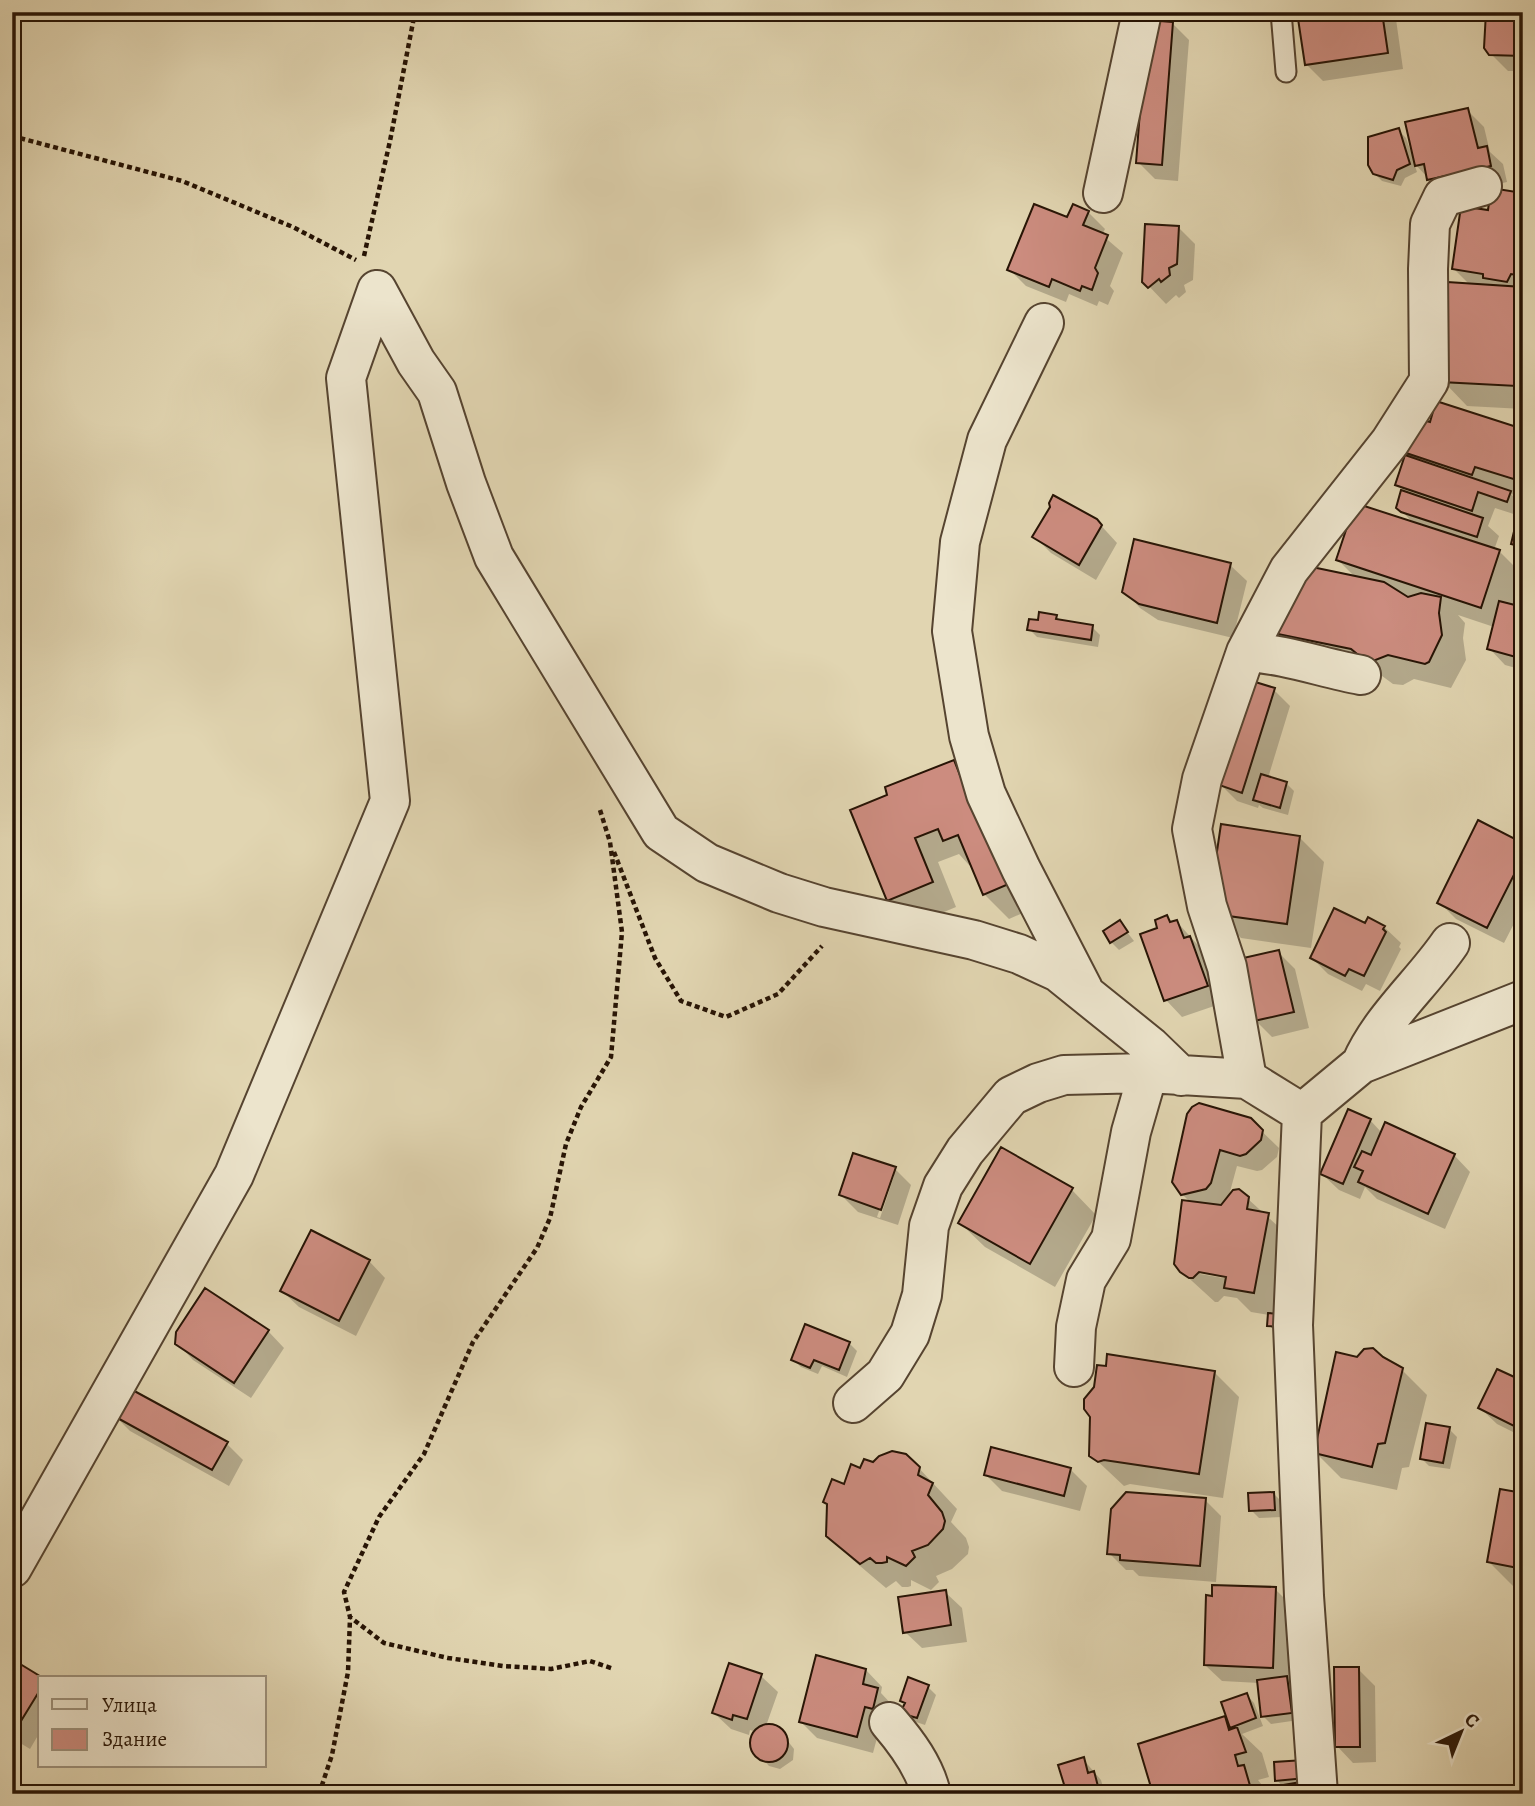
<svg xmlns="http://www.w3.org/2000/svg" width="1535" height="1806" font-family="Alegreya,serif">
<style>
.shadow{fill:#0003;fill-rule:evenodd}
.building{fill:#cc8c7f;stroke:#271405;stroke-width:2}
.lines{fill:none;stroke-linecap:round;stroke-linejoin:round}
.service-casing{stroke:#564430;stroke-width:23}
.minor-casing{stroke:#564430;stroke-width:42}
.path{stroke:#271405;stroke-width:4.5;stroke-dasharray:5 3.5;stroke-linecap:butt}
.service{stroke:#ece4cc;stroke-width:19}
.minor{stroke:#ece4cc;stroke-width:38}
</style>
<rect width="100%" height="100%" fill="#e1d5b1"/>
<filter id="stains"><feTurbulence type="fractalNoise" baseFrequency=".00286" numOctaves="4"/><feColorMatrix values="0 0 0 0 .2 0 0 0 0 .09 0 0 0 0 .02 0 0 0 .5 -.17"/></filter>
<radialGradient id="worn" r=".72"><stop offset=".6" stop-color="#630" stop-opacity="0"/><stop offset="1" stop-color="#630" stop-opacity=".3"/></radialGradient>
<path class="shadow" d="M1299,12H1395L1403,69L1323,81L1307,65Z
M1523,12V71H1508L1491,54Z
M1172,23L1189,40L1178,181L1155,179L1138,162Z
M1467,110L1484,127L1490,152L1503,164L1507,182L1445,196L1414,163L1417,172L1405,178L1401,186L1382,181L1374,173L1398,130L1406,138L1411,152L1413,151Z
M1523,195V409L1467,406L1443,381L1471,286L1454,269L1489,212Z
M1088,212L1105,229L1102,235L1123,253L1110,286L1114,291L1108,305L1099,301L1097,306L1069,294L1066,302L1026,286L1009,269Z
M1178,227L1195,244L1193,280L1184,285L1186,292L1179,298L1176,295L1166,304L1144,281Z
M1431,425L1523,430V498L1511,494L1523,506V517L1495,508L1488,526L1499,536L1494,550L1499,551L1523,575L1514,607L1523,609V670L1505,665L1489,648L1494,627L1458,615L1465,623L1463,638L1466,660L1451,688L1414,679L1403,685L1393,684L1378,673L1295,654L1270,630L1356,578L1338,560L1414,524L1398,507L1403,490L1397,484L1412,460L1405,452Z
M1096,520L1117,543L1096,580L1051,553L1035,537Z
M1523,526V552L1513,544Z
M1230,565L1247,581L1233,638L1158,620L1140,608L1124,591Z
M1056,616L1061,622L1092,627L1100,635L1098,647L1037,637L1029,629L1040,622Z
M1274,690L1290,706L1268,778L1286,783L1294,791L1288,815L1263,808L1259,805L1258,808L1237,801L1221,785Z
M953,762L978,786L1034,908L1009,919L984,894L972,864L969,865L959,854L938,862L956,907L913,925L888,900L890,796Z
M1299,837L1324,862L1311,948L1241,938L1216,913Z
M1523,845V906L1504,943L1456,919L1439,902Z
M1167,917L1173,923L1177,922L1206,954L1223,1003L1182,1017L1166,1000L1142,935L1159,929Z
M1120,923L1134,941L1119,950L1111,942Z
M1366,926L1384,927L1401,943L1399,947L1401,949L1380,991L1366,984L1362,991L1328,974L1312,958Z
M1278,952L1295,969L1309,1028L1272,1037L1255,1020Z
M1250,1120L1279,1148L1277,1157L1262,1170L1257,1171L1237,1166L1228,1199H1248L1292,1239L1277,1333L1269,1325V1315L1251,1312L1237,1298L1224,1296L1218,1302H1215L1181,1271L1191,1203L1176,1188L1173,1182ZM1200,1270L1235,1276V1280L1200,1274Z
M1370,1120L1382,1133L1454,1155L1470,1172L1445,1229L1377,1199L1365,1187L1360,1199L1339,1190L1322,1174Z
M895,1169L911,1185L898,1225L858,1212L841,1195ZM891,1176H894L880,1218L877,1217Z
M1072,1190L1096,1215L1055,1287L985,1247L960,1223Z
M369,1261L385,1278L356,1336L299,1307L282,1291Z
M268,1331L284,1348L251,1398L193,1360L177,1343Z
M849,1343L857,1351L847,1377L822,1366L818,1374L801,1367L793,1360Z
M1358,1359H1382L1402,1370L1427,1395L1409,1467L1402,1468L1397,1490L1341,1478L1316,1453Z
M1214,1372L1239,1397L1223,1498L1130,1484L1124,1486L1091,1455L1092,1416Z
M1523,1383V1437L1497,1424L1480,1408Z
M114,1415L227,1444L243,1460L229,1486L130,1431Z
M1449,1429L1457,1437L1450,1469L1429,1466L1421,1458Z
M873,1464L916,1465L957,1509L951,1522L966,1538L969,1547L968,1554L952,1569L936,1576L939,1582L931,1590L911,1580V1586L908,1587H902L896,1581L886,1588L853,1560L828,1535L829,1506L825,1502L861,1470Z
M1070,1469L1087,1486L1080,1511L1002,1491L986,1475Z
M12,1481L21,1490L12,1506Z
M1273,1493L1281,1501L1282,1517L1259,1518L1251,1510Z
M1523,1495V1588L1514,1587L1489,1562Z
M1205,1500L1221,1516L1216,1582L1139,1576L1133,1570H1126L1109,1553Z
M1275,1589L1291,1605L1289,1681L1295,1686L1299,1720L1271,1724L1263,1716L1259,1683L1222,1681L1205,1665Z
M945,1592L962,1608L967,1642L922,1648L905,1632Z
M12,1661L40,1679V1732L30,1749L12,1738Z
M1358,1669L1375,1686L1376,1762L1353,1763L1337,1746Z
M866,1670L882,1687L881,1693L894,1707L881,1723L873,1753L817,1738L801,1722Z
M761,1676L778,1692L766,1726L780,1731L794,1749L793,1760L780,1769L769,1766L753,1748V1737L756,1732L750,1730L749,1735L731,1729L714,1713Z
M928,1687L936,1695L925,1725L910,1720L902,1712L906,1704L902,1700Z
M1247,1695L1254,1703L1263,1726L1242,1734L1262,1753L1269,1777L1258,1780L1269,1794H1155L1225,1718L1231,1724Z
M1083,1759L1101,1780L1105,1794H1069Z
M1304,1762L1317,1794L1283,1787L1277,1780Z"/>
<path class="building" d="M1297,12H1382L1388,53L1305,65Z
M1486,12H1523V56L1489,55L1484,48Z
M1147,20L1173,22L1162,165L1136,163Z
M1468,108L1478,148L1487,146L1491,166L1427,180L1424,164L1415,166L1405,122Z
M1399,128L1410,164L1397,170L1393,180L1373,174L1368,165V137Z
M1491,188L1523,193V276L1511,274L1507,282L1483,278V274L1452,269L1461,206L1488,210Z
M1034,204L1067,217L1073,204L1089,211L1083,225L1108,235L1095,268L1098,273L1092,290L1082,286L1080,291L1052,279L1049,287L1007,270Z
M1145,224L1179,226L1177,264L1169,268L1170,275L1161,282L1159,279L1148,288L1142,282Z
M1447,282L1523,287L1517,386L1441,382Z
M1436,401L1523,429V482L1475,467L1472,475L1403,452L1408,416L1430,422Z
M1405,455L1511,491L1507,502L1478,492L1472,511L1395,485Z
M1401,490L1483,518L1477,537L1401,512L1396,508Z
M1053,495L1097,519L1102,525L1079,565L1032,537L1050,507L1049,503Z
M1355,503L1500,550L1481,608L1336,560Z
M1516,523L1523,525V547L1511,544Z
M1134,539L1231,563L1217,623L1139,604L1122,592Z
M1312,567L1384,582L1408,597L1421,593L1441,597L1439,613L1442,635L1429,662L1425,664L1388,655L1373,661L1362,658L1351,649L1273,633Z
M1499,601L1523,607V659L1487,649Z
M1039,612L1057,615L1056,619L1093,625L1091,640L1027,630L1029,619L1038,620Z
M1252,681L1275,688L1242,793L1219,785Z
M954,760L971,803L1011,883L983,895L958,835L943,841L938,829L915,838L933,882L887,901L850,810L887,795L885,787Z
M1261,774L1287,782L1280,808L1253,800Z
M1478,820L1523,843V857L1487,928L1437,903Z
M1221,824L1300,836L1287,924L1214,914L1211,892Z
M1334,908L1365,923L1368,917L1385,926L1383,929L1386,932L1364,976L1349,969L1345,976L1310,958Z
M1167,915L1170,922L1177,920L1184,938L1190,936L1208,986L1164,1001L1140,934L1157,928L1155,920Z
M1120,920L1128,932L1110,943L1103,931Z
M1279,950L1294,1012L1254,1021L1239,959Z
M1199,1103L1251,1118L1263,1130L1261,1140L1246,1154L1240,1156L1220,1150L1211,1183L1206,1189L1181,1195L1172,1182L1187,1114L1192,1107Z
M1348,1109L1371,1119L1343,1184L1320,1174Z
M1385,1122L1455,1154L1428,1214L1358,1182L1363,1171L1354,1167L1362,1151L1371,1155Z
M1001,1147L1073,1188L1030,1264L958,1223Z
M853,1153L896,1167L881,1210L839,1195Z
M1239,1189L1249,1197L1247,1209L1269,1213L1254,1293L1224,1288L1226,1277L1199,1272L1193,1278H1189L1180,1272L1174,1264L1182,1200L1221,1205L1233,1190Z
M311,1230L370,1260L339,1321L280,1291Z
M205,1288L269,1330L234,1383L175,1344L176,1332Z
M1268,1313L1282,1314L1281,1327L1267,1326Z
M805,1324L850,1342L839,1370L814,1360L810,1368L791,1360Z
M1373,1348L1383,1357L1403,1368L1385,1443L1378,1444L1372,1467L1314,1453L1336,1352L1357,1357L1364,1349Z
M1107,1354L1215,1371L1199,1474L1104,1460L1098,1462L1089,1456L1090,1417L1084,1409V1399L1094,1387L1097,1365L1106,1366Z
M1497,1369L1523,1381L1522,1430L1478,1408Z
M127,1387L228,1442L212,1470L112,1415Z
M1426,1423L1450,1427L1443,1463L1420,1459Z
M991,1447L1071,1468L1064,1496L984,1475Z
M892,1451L906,1454L920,1467L918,1475L933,1483L928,1495L942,1512L945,1521L943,1529L928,1545L912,1551L915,1557L906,1566L887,1557V1562L882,1563H876L870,1558L860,1564L826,1536L827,1504L823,1502L832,1479L844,1484L851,1464L860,1468L864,1459L873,1462L879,1456Z
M1500,1489L1523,1493V1569L1487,1562Z
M1126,1492L1206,1498L1200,1566L1120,1560V1555L1107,1554L1111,1509Z
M1274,1492L1275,1510L1249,1511L1248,1493Z
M1212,1585L1276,1587L1273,1668L1204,1665L1206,1595L1212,1596Z
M946,1590L951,1625L903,1633L898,1597Z
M816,1655L866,1669L863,1684L878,1688L873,1709L865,1707L857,1737L799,1722Z
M12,1659L43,1678H40V1690L13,1734Z
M729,1663L762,1674L747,1719L733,1715L732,1720L712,1713Z
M1334,1667H1359L1360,1747H1335Z
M1287,1676L1292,1713L1261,1717L1257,1680Z
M908,1677L929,1685L917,1718L900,1713L905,1703L900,1701Z
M1247,1693L1256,1718L1230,1728L1221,1702Z
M1225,1716L1229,1730L1237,1727L1246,1752L1235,1755L1238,1766L1244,1765L1251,1789L1246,1794H1153L1138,1744Z
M750 1743a19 19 0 1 1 38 0a19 19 0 1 1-38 0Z
M1084,1757L1088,1773L1094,1771L1100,1794H1067L1058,1765Z
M1304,1760L1306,1778L1275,1781L1274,1762Z
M1307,1781L1309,1794H1278L1277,1786Z
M1428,1788H1444L1445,1794H1428Z"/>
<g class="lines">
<defs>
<path id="service" d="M1281,12L1286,72"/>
<path id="minor" d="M1103,193L1142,12
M377,290L416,362L437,392L466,483L494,557L661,832L707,863L779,893L824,907L974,940L1019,954L1058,972L1150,1046L1181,1076
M1044,323L987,440L960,542L952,631L969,736L986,794L1021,869L1083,989
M1246,652C1285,654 1323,668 1361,675
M1361,1064C1381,1018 1422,984 1450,943
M1247,1079L1227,967L1207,906L1192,829L1202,779L1246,652L1289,570L1390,442L1429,381L1428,269L1430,224L1443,197L1482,186
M1074,1367L1076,1327L1086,1280L1111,1239L1131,1132L1148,1073
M853,1403L885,1375L910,1334L922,1295L929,1226L943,1186L965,1151L1011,1096L1038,1083L1064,1075L1148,1073L1247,1079L1302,1113
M12,1568L234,1175L390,801L346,378L377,290
M889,1722C907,1743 925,1767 931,1794
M1318,1794L1304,1596L1293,1325L1302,1113L1361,1064L1523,1000"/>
</defs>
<use href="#service" class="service-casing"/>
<use href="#minor" class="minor-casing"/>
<path class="path" d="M12,136L182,181L293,227L356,260
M364,256L390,141L415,12
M600,810L610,842L622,932L611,1057L581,1107L566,1144L550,1218L537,1248L473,1342L424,1454L379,1517L344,1592L350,1617L384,1643L448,1658L503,1666L551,1669L590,1661L614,1669
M614,852L655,958L681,1001L726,1017L778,994L822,946
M319,1794L332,1755L348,1672L350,1618"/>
<use href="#service" class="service"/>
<use href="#minor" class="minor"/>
</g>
<rect width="1535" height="1806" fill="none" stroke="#e1d5b1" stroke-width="42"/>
<rect x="14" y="14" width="1507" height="1778" fill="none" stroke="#271405" stroke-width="3.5"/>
<rect x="21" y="21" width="1493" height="1764" fill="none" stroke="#271405" stroke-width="2"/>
<rect x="38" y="1676" width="228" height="91" fill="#ece4cc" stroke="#9d917c" stroke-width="2"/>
<rect x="52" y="1699" width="35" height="10" fill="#ece4cc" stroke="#9d917c" stroke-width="2"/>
<text x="102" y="1712" font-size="21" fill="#271405">Улица</text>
<rect x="52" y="1729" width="35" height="21" fill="#cc8c7f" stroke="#9d917c" stroke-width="2"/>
<text x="102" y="1746" font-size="21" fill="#271405">Здание</text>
<g transform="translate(1461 1732) rotate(43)" stroke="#ece4cc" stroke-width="5" paint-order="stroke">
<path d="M0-5L12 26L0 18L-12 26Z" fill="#271405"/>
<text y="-10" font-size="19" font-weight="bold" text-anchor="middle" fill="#271405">С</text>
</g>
<rect width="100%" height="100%" filter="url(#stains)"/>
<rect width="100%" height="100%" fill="url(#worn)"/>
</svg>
